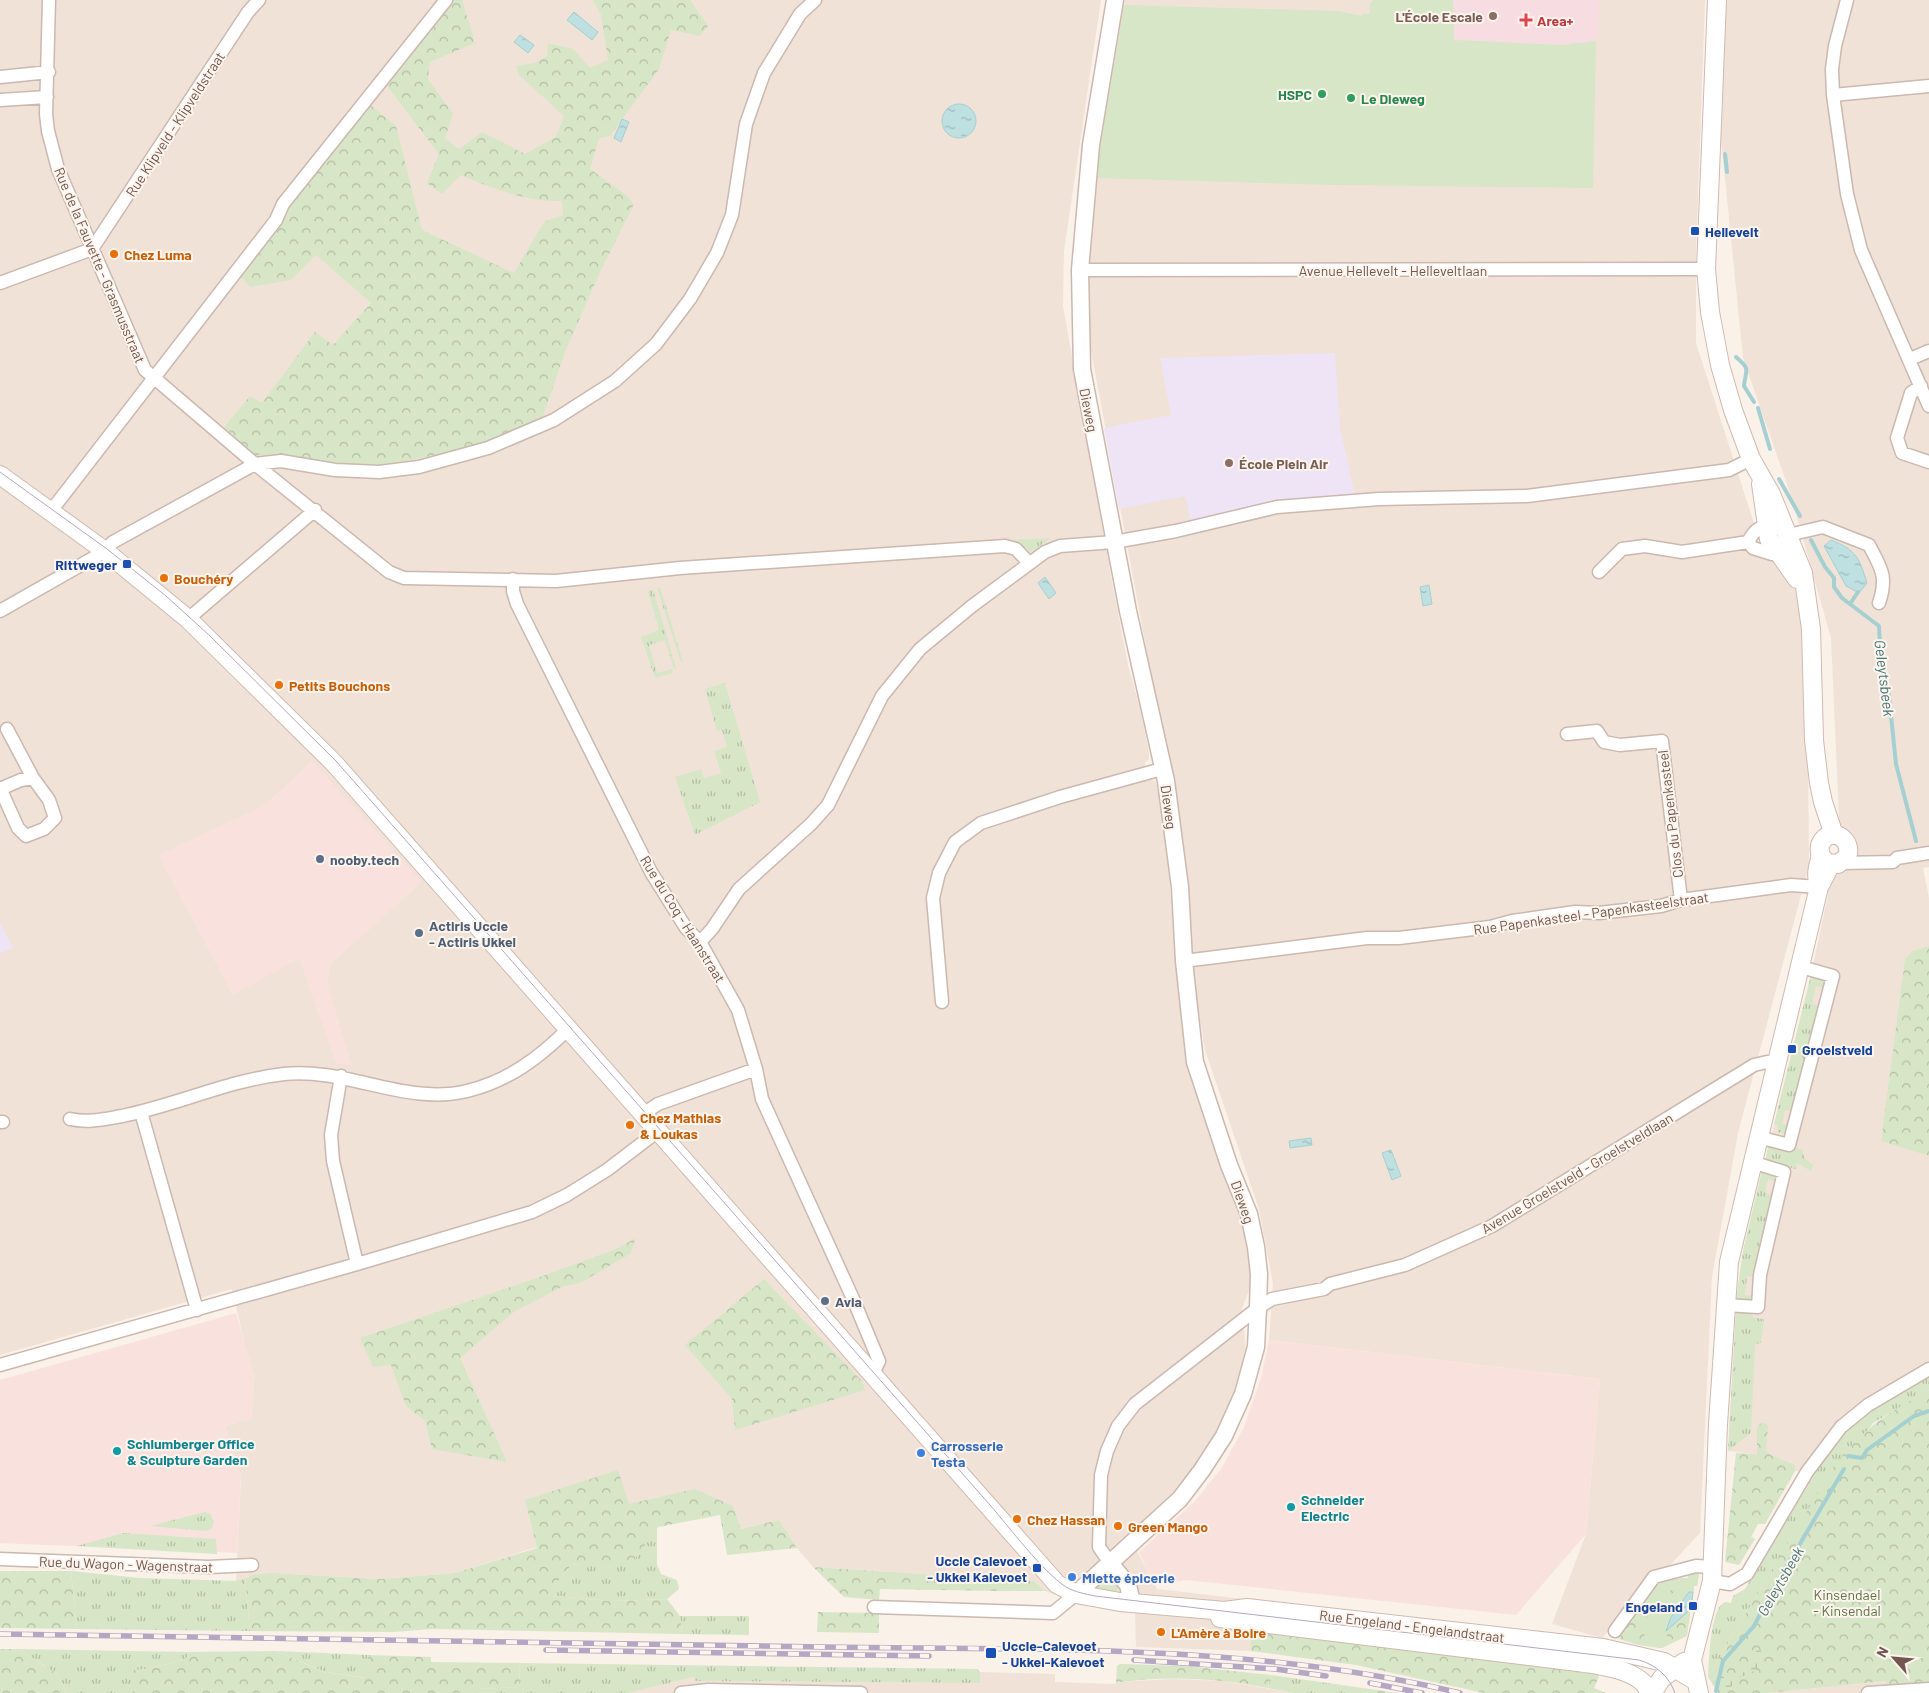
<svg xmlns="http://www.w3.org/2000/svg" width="1929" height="1693" font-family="Barlow,sans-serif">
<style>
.residential{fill:#f1e2d7}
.commercial{fill:#f9e2dd}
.education{fill:#eee4f6}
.medical{fill:#f7dce2}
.grass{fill:url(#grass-tufts)}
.forest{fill:url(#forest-crowns)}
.wetland{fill:url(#wetland-marsh)}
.garden{fill:#d7e6c7}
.water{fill:url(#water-ripples);stroke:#a5d0d2}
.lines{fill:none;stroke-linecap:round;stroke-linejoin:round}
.stream{stroke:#a5d0d2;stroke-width:4}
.minor-casing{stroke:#cbb8af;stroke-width:15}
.tertiary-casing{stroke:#cbb8af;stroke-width:19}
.secondary-casing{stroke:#cfbab0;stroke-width:20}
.minor{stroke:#fff;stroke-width:12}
.tertiary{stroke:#fff;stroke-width:16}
.secondary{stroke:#fff;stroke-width:18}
.tram{stroke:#b3a7c3;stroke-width:1}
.rail-casing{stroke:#b3a7c3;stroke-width:5.5}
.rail{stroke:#fdf5ed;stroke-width:4;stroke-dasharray:11;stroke-linecap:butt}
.education-dot{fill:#8d6e63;stroke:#fdf5ed;stroke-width:2}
.health-dot{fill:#e0444e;stroke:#fdf5ed;stroke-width:2}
.leisure-dot{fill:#2e9e5b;stroke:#fdf5ed;stroke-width:2}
.transit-dot{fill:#1a4fb4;stroke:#fdf5ed;stroke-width:2}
.food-dot{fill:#e8710a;stroke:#fdf5ed;stroke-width:2}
.service-dot{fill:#5c6f8a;stroke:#fdf5ed;stroke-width:2}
.culture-dot{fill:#0f9aa8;stroke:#fdf5ed;stroke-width:2}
.shop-dot{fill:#3f7fe0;stroke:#fdf5ed;stroke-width:2}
.labels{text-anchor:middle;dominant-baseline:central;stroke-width:4;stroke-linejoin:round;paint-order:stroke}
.education-label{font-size:14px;font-weight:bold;fill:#785e54;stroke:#fdf5ed;text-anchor:end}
.health-label{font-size:14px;font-weight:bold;fill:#be3a42;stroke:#fdf5ed;text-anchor:start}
.leisure-label{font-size:14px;font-weight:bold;fill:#27864d;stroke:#fdf5ed;text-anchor:end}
.street-label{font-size:14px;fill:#71574f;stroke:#fdf5ed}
.transit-label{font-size:14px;font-weight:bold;fill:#164399;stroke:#fdf5ed;text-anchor:start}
.food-label{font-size:14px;font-weight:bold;fill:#c56008;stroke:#fdf5ed;text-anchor:start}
.service-label{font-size:14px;font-weight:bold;fill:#4e5e75;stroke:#fdf5ed;text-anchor:start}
.culture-label{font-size:14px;font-weight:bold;fill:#0d838f;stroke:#fdf5ed;text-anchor:start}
.shop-label{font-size:14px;font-weight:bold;fill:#366cbe;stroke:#fdf5ed;text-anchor:start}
.park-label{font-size:14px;fill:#5b7648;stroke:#fdf5ed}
.water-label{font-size:15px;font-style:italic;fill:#47787b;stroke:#fdf5ed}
</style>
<defs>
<pattern id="grass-tufts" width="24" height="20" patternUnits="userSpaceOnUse" patternTransform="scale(1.25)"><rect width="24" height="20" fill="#d7e6c7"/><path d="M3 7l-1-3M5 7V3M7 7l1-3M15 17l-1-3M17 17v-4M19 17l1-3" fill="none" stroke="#b3bda4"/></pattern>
<pattern id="forest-crowns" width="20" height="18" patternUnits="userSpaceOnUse" patternTransform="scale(1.25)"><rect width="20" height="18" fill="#d7e6c7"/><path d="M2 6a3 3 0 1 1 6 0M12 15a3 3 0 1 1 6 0" fill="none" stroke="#b3bda4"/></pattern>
<pattern id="wetland-marsh" width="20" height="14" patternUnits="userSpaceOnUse" patternTransform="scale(1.25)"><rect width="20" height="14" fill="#d7e6c7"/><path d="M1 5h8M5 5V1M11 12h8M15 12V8" fill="none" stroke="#b3bda4"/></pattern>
<pattern id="water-ripples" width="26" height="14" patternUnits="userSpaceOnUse" patternTransform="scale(1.25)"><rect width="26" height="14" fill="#bee0e1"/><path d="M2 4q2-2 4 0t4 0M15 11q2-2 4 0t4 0" fill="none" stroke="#9fb8b9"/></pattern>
</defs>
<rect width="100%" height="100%" fill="#faf1e8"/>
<path class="residential" d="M0,0H1101L1064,251L1063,306L1104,536L1098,538L1112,555L1113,564L1109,566L1128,665L1141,712L1149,753V759L1145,763L1148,779L1156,781L1165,826L1177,977L1189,1066L1239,1209L1251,1263L1252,1283L1242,1308L1246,1353L1227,1413L1212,1443L1179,1488L1129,1536L1157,1589L1252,1600L1251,1651L1136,1647L1135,1610L1077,1604L1045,1591L1034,1581L813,1567L797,1548L779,1520L741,1529L733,1506L659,1497L629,1505L525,1500L537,1547L455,1573L380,1579L272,1573L255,1574L236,1581L241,1476L225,1426L251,1418L255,1373H253L245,1345L232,1289L0,1355Z
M1125,0H1705L1696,250V343L1761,545L1800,592L1807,639L1809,865L1738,1133L1712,1277L1700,1533L1602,1638L1552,1624L1586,1534L1600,1379L1269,1340L1273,1284L1259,1209L1205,1050L1195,989L1170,777L1083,307V254Z
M1723,0H1929V867L1923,868L1929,898V946L1914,950L1881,1140L1929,1156V1377L1881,1403L1829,1453L1816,1472L1795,1471L1757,1458L1755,1454L1728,1451L1736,1311L1743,1251L1811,975L1840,838L1831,638L1790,493L1743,358L1719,119Z
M980,1672L1055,1674V1682L1112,1684L1132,1681L1174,1679L1224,1681L1294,1693H629L694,1677L695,1681L980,1683Z
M1888,1681L1885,1693H1768Z"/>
<path class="commercial" d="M312,761L422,882L335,960L329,968L328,987L352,1066L336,1063L299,958L233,995L158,855L259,808L269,801Z
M236,1313L253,1372H255L251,1418L225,1426L241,1476L237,1553L0,1543V1380Z
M1269,1340L1600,1379L1586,1534L1516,1615L1186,1580L1154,1585L1139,1552L1194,1502L1221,1469L1244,1427L1261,1378Z"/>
<path class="education" d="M1335,353L1340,428L1355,495L1311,499L1191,523L1185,496L1119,509L1104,428L1171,415L1160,358Z
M0,923L13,948L0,953Z"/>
<path class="medical" d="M1453,0H1600L1596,41L1561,45L1453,40Z"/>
<path class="grass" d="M1051,538L1031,552L1012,540Z
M660,587L683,662H682L681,663L657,588Z
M653,589L676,668L674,669L665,640L649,645L657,673L672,669L673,673L655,678L641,637L659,630L648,591Z
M725,683L760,802L695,835L675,777L701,769L704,778L721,773L714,751L727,747L722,730L717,731L705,689Z
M1811,975L1828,979L1826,988L1816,986L1812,1004L1821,1006L1795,1112L1785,1110L1782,1124L1792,1126L1790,1135L1777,1132L1778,1125L1774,1124Z
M1768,1146L1793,1151L1794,1148L1803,1150L1804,1158L1813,1165L1811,1171L1797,1163L1796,1169L1765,1162Z
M1762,1170L1777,1174L1776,1181L1768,1179L1765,1193L1775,1196L1757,1277L1747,1276L1745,1295L1753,1296L1748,1301L1736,1300L1743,1251Z
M1736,1311L1752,1312L1753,1318L1764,1319L1761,1343L1755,1344L1751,1433L1728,1451Z
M1929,1377V1390L1873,1423L1793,1535L1708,1677C1709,1661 1710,1608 1725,1602L1731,1603L1733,1596L1745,1589L1816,1472L1845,1431L1881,1403Z
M205,1512L210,1514L214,1521L212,1528L206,1531L150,1526Z
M657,1527V1565L661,1574L677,1580L679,1589L667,1599L611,1601L554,1596V1586L571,1565L634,1559Z
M123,1533L216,1539L217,1554L77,1546Z
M71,1571L140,1578L236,1581L245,1578L250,1631L77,1629Z
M1017,1580L1034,1581L1045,1591H1002Z
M1095,1585L1119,1586L1116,1592L1098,1590Z
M680,1616H749V1635L682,1634Z
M19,1649L189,1652L186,1659L149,1669L134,1670L133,1693H66L58,1675Z
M276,1651L370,1655L366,1678L325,1672Z
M520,1663L977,1669L980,1672V1683L695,1681L694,1677L629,1693H475L476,1689L519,1687Z
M1271,1675L1363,1688L1362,1693H1294L1268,1688Z"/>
<path class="forest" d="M453,0H462L475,43L430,62L428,79L453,114L445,138L459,149L482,132L525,154L556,137L564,116L519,75L516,66L535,63L547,56L548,43L573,49L590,68L608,60L601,15L593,0H690L708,26L700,36L671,30L659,69L610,136L599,138L590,169L625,194L634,204L600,272L565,352L543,416L527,428L465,449L375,467L332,464L281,455H255L224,427L250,396L262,403L315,332L333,345L371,303L316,255L291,280L250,287L240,276L286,217L291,202L370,105L396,126L422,230L514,273L544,222L563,215L562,201C526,202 494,189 461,175L442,194L427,183L439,154L387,86Z
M1929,946V1156L1881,1141L1905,959L1914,950Z
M636,1238L630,1254L580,1283L564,1286L515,1311L460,1358L507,1462L432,1449L425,1421L406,1406L391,1365L373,1367L360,1338L540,1277L614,1250Z
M764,1279L862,1381L865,1390L735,1430L732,1399L685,1345Z
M1929,1390V1693H1885L1887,1681L1768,1693H1718L1708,1677L1835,1464C1867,1426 1886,1414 1929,1390Z
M1762,1422L1768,1425L1766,1451L1771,1455L1795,1465V1471L1765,1524H1758L1751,1537L1755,1539L1739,1565L1725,1562L1736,1453L1755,1454L1757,1456V1427Z
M618,1470L629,1504L694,1489L733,1506L741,1529L779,1520L797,1548L727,1555L720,1515L658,1527L634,1560L571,1565L554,1586L555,1596L611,1601L667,1599L680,1616L682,1634L431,1629L393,1632L250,1631L245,1578L255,1574L272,1573L380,1579L455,1573L537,1548L525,1500Z
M813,1567L1017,1580L1002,1591L880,1589L879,1600L844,1597Z
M0,1571H71L77,1629L0,1628Z
M1687,1573L1699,1574L1697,1586H1694L1687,1636L1662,1648L1638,1645L1619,1639L1629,1620L1632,1621L1634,1617L1632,1615L1676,1575L1677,1579L1688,1578Z
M818,1612L879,1613V1633L817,1632Z
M1251,1630L1522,1660V1664L1563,1669L1564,1667L1600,1674L1594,1688L1606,1693H1484L1356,1665L1251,1651Z
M0,1649H19L58,1675L66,1693H0Z
M276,1651L324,1672L365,1678L370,1655L431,1657V1662L520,1663L519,1687L476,1689L475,1693H133V1670L149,1669L186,1659L189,1652Z
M1120,1664L1186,1666L1271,1675L1268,1688C1220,1678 1164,1675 1116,1683L1117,1666Z
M1363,1688L1397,1693H1362Z"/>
<path class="wetland" d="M1758,1650L1767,1652C1763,1667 1750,1676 1735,1678L1736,1681L1725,1693H1718L1714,1685L1720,1670L1724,1668L1723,1675L1734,1678L1740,1670L1753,1661L1755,1652Z"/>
<path class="garden" d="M1373,0H1453L1454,40L1561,45L1596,41L1593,188L1332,185L1095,178L1124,5L1338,11L1362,16V14H1370V3Z
M1687,1573L1699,1574L1697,1586L1678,1583L1640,1621L1632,1615C1644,1595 1654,1583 1676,1575L1677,1579L1688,1578Z
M1680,1585L1694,1588L1691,1609L1668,1631L1665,1646L1662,1648L1638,1645L1647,1631L1645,1623Z"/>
<path class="water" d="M574,12L598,32L592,40L567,20Z
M520,35L534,45L528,53L514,42Z
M942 121a17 17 0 1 1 34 0a17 17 0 1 1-34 0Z
M622,119L629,122L621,142L614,138Z
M1831,540C1857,550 1859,558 1867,583L1859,593L1846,586L1824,546Z
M1045,577L1056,593L1049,599L1038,583Z
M1429,585L1432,604L1423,606L1420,587Z
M1311,1138L1312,1145L1290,1148L1289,1141Z
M1391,1150L1401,1176L1392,1180L1382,1153Z
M1689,1592H1693L1691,1609L1666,1631L1671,1617Z"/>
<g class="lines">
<path class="stream" d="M1725,154L1727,172
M1736,357C1751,370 1746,368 1744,386L1754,402
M1758,408L1770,449
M1779,479L1800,516
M1811,540L1825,567L1834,578V587L1842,598L1879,626L1881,663L1889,696L1896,764L1916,841
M1850,604L1858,592
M1848,1456L1862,1458L1867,1450L1914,1416L1929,1411
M1716,1691L1723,1661L1754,1626L1771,1593L1844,1469"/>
<defs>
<path id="minor" d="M49,0L46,114L48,131L58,169L145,370L255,464L389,572L404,578L556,581L680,568L1005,546L1016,549L1029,563
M1847,0L1835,46L1832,69L1833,95L1847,194L1861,250L1929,406
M0,77L49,72
M1833,95L1929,86
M0,100L47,97
M1080,270L1706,269
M0,283L92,249L248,12L259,0
M1910,359L1929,351
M1921,386L1911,393L1897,438L1902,453L1929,462
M51,511L276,220L283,204L446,0
M1788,535L1823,527L1869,545C1881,568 1888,576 1879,603
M1748,542L1753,548L1772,554L1783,547
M1748,542C1754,530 1761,524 1775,527
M1599,572L1622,549L1645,546L1682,552L1748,542
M513,579V591L517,604L651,872L686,928L700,942L738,1010L756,1069L762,1099L854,1301L879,1361L872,1376
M0,611L102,553L113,542L255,464L281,461L335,470L379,472L419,467L488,448L554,420L615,381L656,344L690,299L717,253L732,215L746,124L764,73L800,14L815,0
M188,619L315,510
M1567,734L1597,731L1604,742L1620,745L1662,741L1681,900
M0,788L18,828L26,836L44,829L55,818L49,800L33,778L7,729
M0,789L21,780L33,778
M1842,863L1893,862L1897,858L1929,853
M700,942L712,929L739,889L811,824L828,805L882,696L920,649L972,606L1045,552L1060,546L1114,542L1176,531L1277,507L1379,499L1527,496L1729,470L1751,459
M1184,961L1367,938H1399L1490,927L1512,921L1575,912L1599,913L1661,906L1681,900L1791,885L1819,887
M942,1002L933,898L939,873L955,842L981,823L1060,797L1162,769
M341,1076L331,1135L333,1161L357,1264
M141,1112L197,1310
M643,1114L658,1104L756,1069
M70,1119C88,1123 104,1119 122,1116C177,1105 229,1080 284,1074C345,1067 406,1106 467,1091C508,1081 539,1058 568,1029
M0,1122H3
M1758,1137L1789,1145L1833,976L1801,967
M1725,1305L1758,1307L1760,1275L1784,1172L1752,1162
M0,1365L357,1264L532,1212L567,1195L607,1170L658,1131
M0,1559L208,1567L252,1565
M1110,1563L1099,1547L1101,1475L1107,1451L1118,1426L1135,1404L1258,1308L1272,1299L1324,1289L1330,1284L1405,1265L1492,1226L1754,1065L1767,1062L1777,1064
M1712,1581L1730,1584L1747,1574L1807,1472L1841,1427L1868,1405L1929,1369
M874,1607L1053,1613L1076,1594
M1615,1631L1654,1577L1696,1566L1713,1567
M681,1693L708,1690L861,1693
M1868,1693L1929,1689"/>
<path id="tertiary" d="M1110,1563L1128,1585L1132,1603
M1076,1594L1180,1499L1202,1470L1224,1436L1243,1394L1256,1347L1258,1308L1259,1274L1256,1247L1249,1214L1229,1165L1195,1062L1184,961L1180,887L1166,781L1128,611L1082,369L1080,270L1091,145L1115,0"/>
<path id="secondary" d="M1717,0L1706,269L1710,312L1720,365L1733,410L1751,459L1771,494L1803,573L1811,629L1814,740L1819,783L1823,802L1834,835
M0,475L105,551L188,619L334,763L1057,1584L1076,1594L1120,1602L1225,1611L1247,1608L1603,1648L1664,1662L1696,1681
M1761,484L1769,539L1797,579
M1818,882C1816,873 1818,867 1820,859C1821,853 1818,848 1821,843C1830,825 1854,839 1847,857L1838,864L1827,863L1821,856
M1220,1618L1562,1660C1584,1663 1643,1667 1649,1693
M1652,1693L1662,1678L1684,1662
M1699,1693L1692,1660L1712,1581L1718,1424L1729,1262L1819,887L1831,864"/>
</defs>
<use href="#minor" class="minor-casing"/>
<use href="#tertiary" class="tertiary-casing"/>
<use href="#secondary" class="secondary-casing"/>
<use href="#minor" class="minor"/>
<use href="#tertiary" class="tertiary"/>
<use href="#secondary" class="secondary"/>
<path class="tram" d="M0,472L107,549L166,596L209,635L336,761L990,1505C1010,1528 1042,1571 1066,1587C1075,1592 1085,1594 1095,1596L1639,1660C1656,1665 1669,1676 1675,1693"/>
<defs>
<path id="rail" d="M0,1634C274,1638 549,1643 823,1647C1035,1650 1253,1643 1460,1693
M546,1650L929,1656
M1134,1660L1275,1669L1326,1676
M1370,1683L1422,1693"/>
</defs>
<use href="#rail" class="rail-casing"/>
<use href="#rail" class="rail"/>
</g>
<g class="education-dot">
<circle cx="1493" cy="16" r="5"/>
<circle cx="1229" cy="463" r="5"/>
</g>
<path class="health-dot" d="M1523.5 12.5h5v5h5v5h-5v5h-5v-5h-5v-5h5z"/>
<g class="leisure-dot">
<circle cx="1322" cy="94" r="5"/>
<circle cx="1351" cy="98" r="5"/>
</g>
<g class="transit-dot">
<rect x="1690" y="226" width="10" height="10" rx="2.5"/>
<rect x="122" y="559" width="10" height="10" rx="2.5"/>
<rect x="1787" y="1044" width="10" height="10" rx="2.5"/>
<rect x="1032" y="1563" width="10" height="10" rx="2.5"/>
<rect x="1688" y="1601" width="10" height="10" rx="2.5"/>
<rect x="985" y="1647" width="12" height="12" rx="2.5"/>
</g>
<g class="food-dot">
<circle cx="114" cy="254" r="5"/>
<circle cx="164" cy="578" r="5"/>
<circle cx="279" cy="685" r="5"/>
<circle cx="630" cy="1125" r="5"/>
<circle cx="1017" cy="1519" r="5"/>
<circle cx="1118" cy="1526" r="5"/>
<circle cx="1161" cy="1632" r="5"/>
</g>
<g class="service-dot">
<circle cx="320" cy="859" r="5"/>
<circle cx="419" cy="933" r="5"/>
<circle cx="825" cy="1301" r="5"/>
</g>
<g class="culture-dot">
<circle cx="117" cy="1451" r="5"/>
<circle cx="1291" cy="1507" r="5"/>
</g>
<g class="shop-dot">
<circle cx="921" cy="1453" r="5"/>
<circle cx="1072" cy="1577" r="5"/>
</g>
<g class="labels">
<g class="education-label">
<text x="1483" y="16">L'École Escale</text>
<text x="1239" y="463" text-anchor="start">École Plein Air</text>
</g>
<g class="health-label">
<text x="1537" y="20">Area+</text>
</g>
<g class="leisure-label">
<text x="1312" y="94">HSPC</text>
<text x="1361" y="98" text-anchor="start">Le Dieweg</text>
</g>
<g class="street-label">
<text transform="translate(175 124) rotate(-57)">Rue Klipveld - Klipveldstraat</text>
<text transform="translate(100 265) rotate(67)">Rue de la Fauvette - Grasmusstraat</text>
<text x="1393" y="270">Avenue Hellevelt - Helleveltlaan</text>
<text transform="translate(1089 410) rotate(79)">Dieweg</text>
<text transform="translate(1169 807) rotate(82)">Dieweg</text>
<text transform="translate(1670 814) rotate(-97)">Clos du Papenkasteel</text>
<text transform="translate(1591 913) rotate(-8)">Rue Papenkasteel - Papenkasteelstraat</text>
<text transform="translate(683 919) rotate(58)">Rue du Coq - Haanstraat</text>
<text transform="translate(1577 1173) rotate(-31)">Avenue Groelstveld - Groelstveldlaan</text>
<text transform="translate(1243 1202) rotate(71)">Dieweg</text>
<text transform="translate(126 1564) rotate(2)">Rue du Wagon - Wagenstraat</text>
<text transform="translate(1412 1626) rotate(7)">Rue Engeland - Engelandstraat</text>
</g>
<g class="transit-label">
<text x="1705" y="231">Hellevelt</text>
<text x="117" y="564" text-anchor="end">Rittweger</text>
<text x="1802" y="1049">Groelstveld</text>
<text x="1027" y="1560" text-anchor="end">Uccle Calevoet<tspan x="1027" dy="16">- Ukkel Kalevoet</tspan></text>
<text x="1683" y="1606" text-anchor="end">Engeland</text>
<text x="1002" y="1645">Uccle-Calevoet<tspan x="1002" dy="16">- Ukkel-Kalevoet</tspan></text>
</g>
<g class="food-label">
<text x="124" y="254">Chez Luma</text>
<text x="174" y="578">Bouchéry</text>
<text x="289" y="685">Petits Bouchons</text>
<text x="640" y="1117">Chez Mathias<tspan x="640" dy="16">&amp; Loukas</tspan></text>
<text x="1027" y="1519">Chez Hassan</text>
<text x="1128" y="1526">Green Mango</text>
<text x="1171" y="1632">L'Amère à Boire</text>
</g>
<g class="service-label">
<text x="330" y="859">nooby.tech</text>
<text x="429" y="925">Actiris Uccle<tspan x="429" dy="16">- Actiris Ukkel</tspan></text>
<text x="835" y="1301">Avia</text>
</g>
<g class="culture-label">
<text x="127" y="1443">Schlumberger Office<tspan x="127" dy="16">&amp; Sculpture Garden</tspan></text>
<text x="1301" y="1499">Schneider<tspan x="1301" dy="16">Electric</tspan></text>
</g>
<g class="shop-label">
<text x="931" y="1445">Carrosserie<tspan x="931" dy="16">Testa</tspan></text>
<text x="1082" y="1577">Miette épicerie</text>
</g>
<g class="park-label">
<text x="1847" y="1594">Kinsendael<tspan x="1847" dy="16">- Kinsendal</tspan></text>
</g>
<g class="water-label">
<text transform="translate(1885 678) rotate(83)">Geleytsbeek</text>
<text transform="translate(1780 1581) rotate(-60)">Geleytsbeek</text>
</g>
</g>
<g transform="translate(1894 1658) rotate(297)" stroke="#fdf5ed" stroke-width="4" paint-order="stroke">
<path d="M0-4L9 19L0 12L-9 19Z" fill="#71574f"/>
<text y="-8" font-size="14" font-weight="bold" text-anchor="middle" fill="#71574f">N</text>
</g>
</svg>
